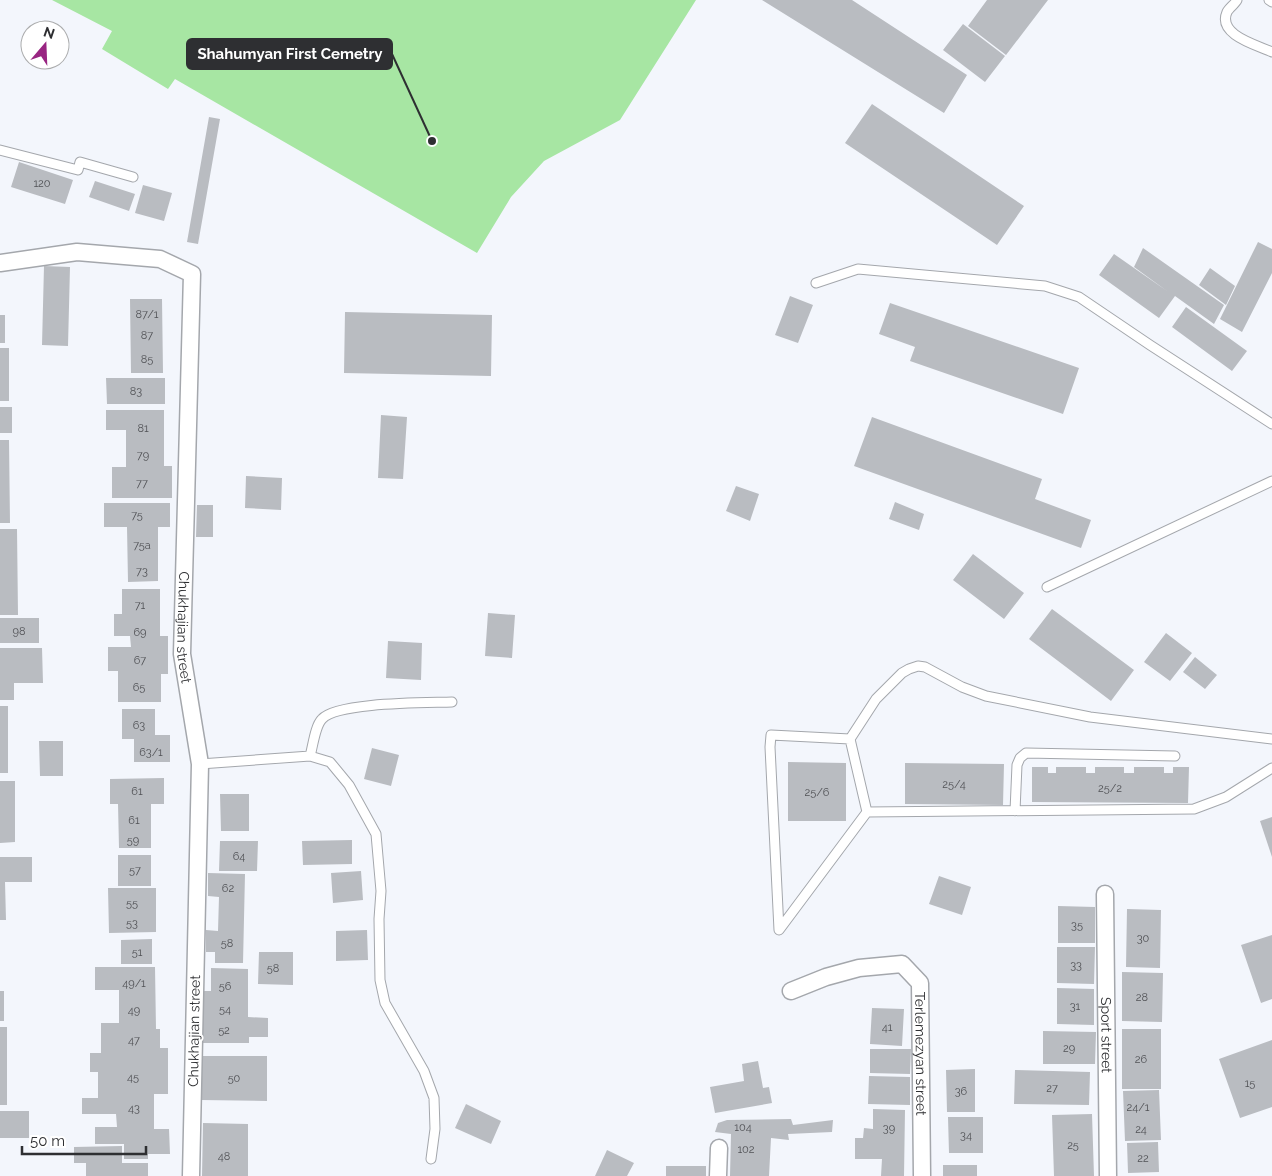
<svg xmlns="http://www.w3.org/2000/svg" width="1272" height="1176" font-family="Raleway,sans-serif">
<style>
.green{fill:#a7e6a3}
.building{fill:#b9bcc1}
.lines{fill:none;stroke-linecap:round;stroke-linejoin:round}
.service-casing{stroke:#a4a7ac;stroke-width:11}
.minor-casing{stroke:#a4a7ac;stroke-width:19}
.service{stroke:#fff;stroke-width:9}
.minor{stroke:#fff;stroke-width:16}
.labels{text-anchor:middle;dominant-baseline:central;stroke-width:4;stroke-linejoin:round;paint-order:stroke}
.number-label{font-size:11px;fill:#515256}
.street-label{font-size:14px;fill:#2e2f32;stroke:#fff}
.leader{fill:none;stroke:#2e2f32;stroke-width:2}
.callout-dot{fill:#2e2f32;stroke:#fff;stroke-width:2}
.callout{fill:#2e2f32;stroke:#2e2f32;stroke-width:2}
.callout-label{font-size:15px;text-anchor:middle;font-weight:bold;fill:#fff}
</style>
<rect width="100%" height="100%" fill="#f3f6fc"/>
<path class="green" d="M52,0H696L620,120L544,161L511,197L477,253L175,79L168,89L102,49L112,31Z"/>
<path class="building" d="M762,0H852L967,75L944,113Z
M987,0H1048L1006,55L968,26Z
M963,24L1005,56L985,82L943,50Z
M872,104L1024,206L997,245L845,143Z
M209,117L220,119L198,244L187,242Z
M19,162L73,180L65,204L11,187Z
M95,181L135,194L129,211L89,197Z
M143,185L172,193L164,221L135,213Z
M1258,242L1272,249V273L1242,332L1220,319Z
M1143,248L1224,305L1214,324L1175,296L1159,318L1099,275L1114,254L1167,291L1134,267Z
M44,266L70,267L68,346L42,345Z
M1210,268L1235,286L1226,305L1199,285Z
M790,296L813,305L798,343L775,335Z
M130,299H162L163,373H131Z
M890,303L1079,368L1063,414L910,361L915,347L879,334Z
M1186,307L1247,351L1232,371L1172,327Z
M345,312L492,315L491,376L344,373Z
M0,315H5V343H0Z
M0,348H9V401H0Z
M106,378H165V404H107Z
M0,407H12V433H0Z
M106,410H164V466H172V498H112V467H126V430H106Z
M381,415L407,417L403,479L378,478Z
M872,417L1042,479L1035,499L1091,520L1081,548L854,466Z
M0,440H9L10,523H0Z
M246,476L282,478L281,510L245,508Z
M736,486L759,494L750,521L726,511Z
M895,502L924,514L919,530L889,519Z
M104,503H170V527H158V581L128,582L127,527H104Z
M197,505H213V537H196Z
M0,529H17L18,615H0Z
M973,554L1024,593L1004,619L953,580Z
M122,589H160V636H168V674H161V702H118V671H108V647H131L130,636H114V614H122Z
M1052,609L1134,670L1111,701L1029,639Z
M488,613L515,615L512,658L485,656Z
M0,618H39V643H0Z
M1166,633L1192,653L1170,681L1144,662Z
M388,641L422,643L421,680L386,678Z
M0,648H42L43,683H14V700H0Z
M1195,657L1217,675L1205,689L1183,672Z
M0,706H8V773H0Z
M122,709H155V735H170V762H134V739H122Z
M39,741H63V776H40Z
M372,748L399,755L391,786L364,779Z
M788,762L846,763V821H788Z
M905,763L1004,764L1003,805L905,804Z
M1032,767H1048V773H1056V767H1086V773H1095V767H1124V773H1134V767H1164V773H1173V767H1189L1188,803L1032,802Z
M164,778V804H151V848H119L118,804H110V779Z
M0,781H15V842L0,843Z
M220,794H249V831H221Z
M1272,817V857L1260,821Z
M352,840V864L303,865L302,841Z
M220,841H258L257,871H219Z
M118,855H151V886H118Z
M0,857H32V882H5L6,920H0Z
M361,871L363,900L333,903L331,873Z
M208,873L245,874L243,963H215V952H206V930L218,931L219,897L208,896Z
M939,876L971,887L962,915L929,904Z
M108,888H156V932L109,933Z
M1058,906L1095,907V943H1058Z
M1127,909L1161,910L1160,968L1126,967Z
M367,930L368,960L336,961V931Z
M1272,935V999L1261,1003L1241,945Z
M152,939V964H121V940Z
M1057,947H1095L1094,984L1057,983Z
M259,952H293V985L258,984Z
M95,967H155L156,1029H160V1048H168V1094H154V1129H169L170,1154H148V1159H124V1144H95V1127H117L116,1114H82V1098H98V1072H90V1053H101V1023H119V990H95Z
M211,968L248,969V1017L268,1018V1037H249V1043H201V991H211Z
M1122,972L1163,973L1162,1022L1122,1021Z
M1057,988L1094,989V1025L1057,1024Z
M0,991H4V1021H0Z
M872,1008L904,1009L902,1046L870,1044Z
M0,1027H7V1105H0Z
M1122,1029H1161V1089H1122Z
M1043,1031L1096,1032L1095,1064H1043Z
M1272,1040V1107L1240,1118L1219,1059Z
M870,1049H911L910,1074L870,1073Z
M201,1056H267V1101L201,1100Z
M758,1061L763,1088L769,1087L772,1103L715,1113L710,1087L744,1081L742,1064Z
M975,1069V1112H947L946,1070Z
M1015,1070L1090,1072L1089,1105L1014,1104Z
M869,1076L910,1077V1105L868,1104Z
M1159,1090L1161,1140L1125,1141L1123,1091Z
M466,1104L501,1121L491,1144L455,1128Z
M873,1109L905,1110L904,1176H881L882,1159H855V1138H863L864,1128L873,1129Z
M0,1111H29V1138H0Z
M1092,1114L1094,1176H1054L1052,1115Z
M948,1117H983V1153H949Z
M791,1119L793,1125L833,1120L832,1132L788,1134L789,1140L771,1138L769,1176H730L731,1134L715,1132L718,1123L727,1120Z
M203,1123L248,1124V1176H202Z
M1158,1142L1159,1172L1128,1173L1127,1143Z
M122,1146V1163H148V1176H86V1163H74V1147Z
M607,1150L634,1163L627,1176H595Z
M943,1165H977V1176H943Z
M666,1166H706V1176H666Z"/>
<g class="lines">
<defs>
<path id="service" d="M1237,0C1235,4 1229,8 1227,12C1217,35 1257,45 1272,52
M1269,0L1272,2
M0,150L78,170L80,162L133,177
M816,283L858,269L1045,286L1079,297L1150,345L1272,424
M1047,587L1272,481
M850,739L771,735L770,747L779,930L867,812
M1272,739L1090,717L986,696L962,687L925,667L918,666L909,669L902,673L876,699L850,739L867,812L1194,809L1226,797L1272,768
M310,756L330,762L349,785L376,834L381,891L379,919L380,980L385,1003L424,1071L434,1098L435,1129L431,1159
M200,764L310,756C313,746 315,726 322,719C337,702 427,703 452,702
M1015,811L1017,765L1020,758L1026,753L1175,756"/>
<g id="minor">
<path id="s1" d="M0,263L77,252L160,259L192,274L182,654L200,764L191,1176"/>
<path id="s2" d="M1105,894L1108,1176"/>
<path id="s3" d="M791,991L826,977L859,968L902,964L920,983L922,1176"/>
<path d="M718,1176L719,1148"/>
</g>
</defs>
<use href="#service" class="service-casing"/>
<use href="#minor" class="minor-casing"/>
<use href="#service" class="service"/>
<use href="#minor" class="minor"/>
</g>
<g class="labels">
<g class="number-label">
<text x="42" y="183">120</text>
<text x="147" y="314">87/1</text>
<text x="147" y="335">87</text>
<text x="147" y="359">85</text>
<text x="136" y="391">83</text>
<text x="143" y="428">81</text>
<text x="143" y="455">79</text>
<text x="142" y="483">77</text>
<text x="137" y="515">75</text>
<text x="142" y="545">75a</text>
<text x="142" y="571">73</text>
<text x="140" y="605">71</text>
<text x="19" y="631">98</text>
<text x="140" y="632">69</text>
<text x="140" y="660">67</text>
<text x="139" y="687">65</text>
<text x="139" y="725">63</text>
<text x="151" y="752">63/1</text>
<text x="954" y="784">25/4</text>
<text x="1110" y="788">25/2</text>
<text x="137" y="791">61</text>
<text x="817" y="792">25/6</text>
<text x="134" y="820">61</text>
<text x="133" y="840">59</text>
<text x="239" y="856">64</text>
<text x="135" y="870">57</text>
<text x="228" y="888">62</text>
<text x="132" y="903">55</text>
<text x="132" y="923">53</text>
<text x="1077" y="925">35</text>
<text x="1143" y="938">30</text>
<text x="227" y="943">58</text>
<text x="137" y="952">51</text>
<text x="1076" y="965">33</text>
<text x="273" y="968">58</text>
<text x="134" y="983">49/1</text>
<text x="225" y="986">56</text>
<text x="1142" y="997">28</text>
<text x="1075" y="1006">31</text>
<text x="225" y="1009">54</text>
<text x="134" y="1010">49</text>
<text x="887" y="1027">41</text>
<text x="224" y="1030">52</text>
<text x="134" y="1040">47</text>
<text x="1069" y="1048">29</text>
<text x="1141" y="1059">26</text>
<text x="133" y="1077">45</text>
<text x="234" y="1078">50</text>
<text x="1250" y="1083">15</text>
<text x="1052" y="1088">27</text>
<text x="961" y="1091">36</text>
<text x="1138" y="1107">24/1</text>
<text x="134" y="1108">43</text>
<text x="743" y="1127">104</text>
<text x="889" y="1128">39</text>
<text x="1141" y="1129">24</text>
<text x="966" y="1135">34</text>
<text x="1073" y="1145">25</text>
<text x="746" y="1149">102</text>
<text x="224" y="1156">48</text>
<text x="1143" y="1158">22</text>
</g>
<g class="street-label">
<text stroke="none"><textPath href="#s1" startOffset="550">Chukhajian street</textPath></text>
<text transform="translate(194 1031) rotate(-89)">Chukhajian street</text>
<text stroke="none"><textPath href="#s2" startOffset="141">Sport street</textPath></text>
<text stroke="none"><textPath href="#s3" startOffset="212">Terlemezyan street</textPath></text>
</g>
</g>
<path class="leader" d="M432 141L392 54"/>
<circle class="callout-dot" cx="432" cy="141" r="5"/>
<rect class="callout" x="187" y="39" width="205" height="30" rx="5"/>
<g class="callout-label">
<text x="290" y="59">Shahumyan First Cemetry</text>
</g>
<g transform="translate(45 45) rotate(19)"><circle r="24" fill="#ffffff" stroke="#abacad"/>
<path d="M0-4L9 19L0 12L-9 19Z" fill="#992582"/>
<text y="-8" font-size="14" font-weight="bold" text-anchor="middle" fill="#2e2f32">N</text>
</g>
<path d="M22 1146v8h124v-8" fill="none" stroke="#2e2f32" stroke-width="2.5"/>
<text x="30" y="1146" font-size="15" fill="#2e2f32" stroke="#ffffff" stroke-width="4" paint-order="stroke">50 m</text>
</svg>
